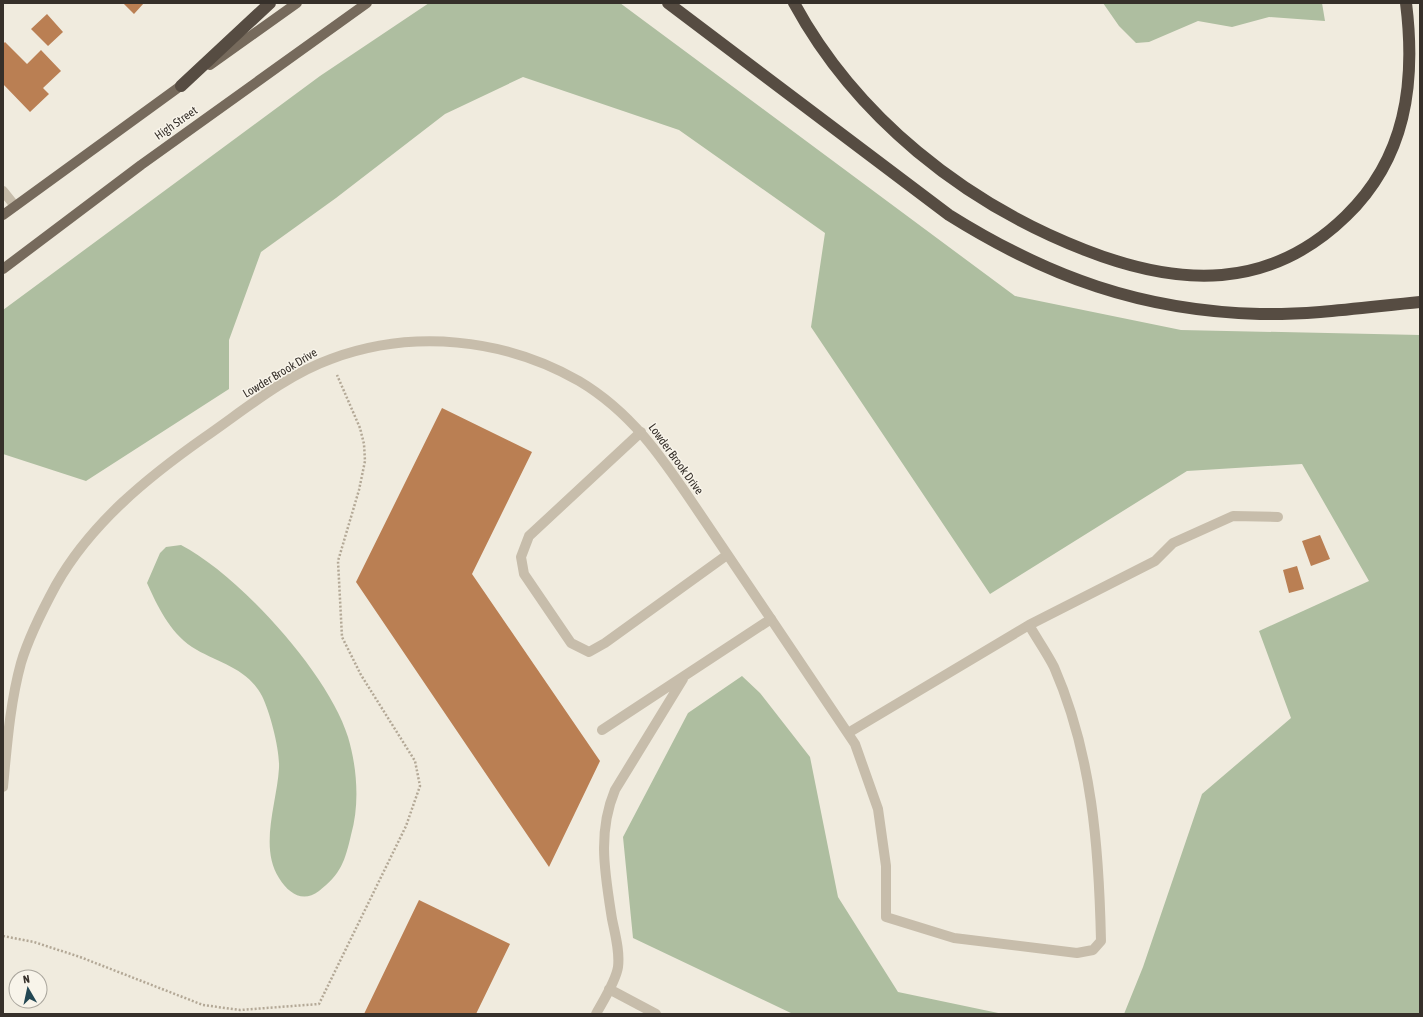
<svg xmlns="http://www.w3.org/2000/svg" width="1423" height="1017" font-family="'Asap Condensed',sans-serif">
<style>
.green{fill:#aebea0}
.building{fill:#ba7f53}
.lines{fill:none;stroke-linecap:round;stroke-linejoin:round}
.path{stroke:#b3a896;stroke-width:2.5;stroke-dasharray:2 2;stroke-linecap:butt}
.service{stroke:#c7bdab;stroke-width:10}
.minor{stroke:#c7bdab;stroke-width:10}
.tertiary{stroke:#c7bdab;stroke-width:10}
.primary{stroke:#766a5c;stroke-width:10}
.motorway{stroke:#564c42;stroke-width:12}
.labels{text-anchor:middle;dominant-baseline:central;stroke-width:3;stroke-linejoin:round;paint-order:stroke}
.street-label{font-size:12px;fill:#36302a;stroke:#f8f4ea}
</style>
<rect width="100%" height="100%" fill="#f0ebde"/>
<path class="green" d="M429,3H620L1015,296L1181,330L1420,335V1014H1124L1143,967L1202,794L1291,718L1259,631L1369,581L1302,464L1187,471L990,594L811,327L825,233L679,130L523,77L445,114L336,198L261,252L229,340V389L86,481L3,454V310L320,76Z
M1103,3H1322L1325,21L1269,17L1232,27L1198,21L1149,42L1136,43L1119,26Z
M181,545C239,575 329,674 348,737C357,767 360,804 351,835C345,861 341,874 319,891C303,903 289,894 279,878C259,847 277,803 279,768C280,750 270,712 262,696C247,667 217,663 192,647C169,631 158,607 147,583L160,553L166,547Z
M742,676L760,693L810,757L838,897L898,992L1003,1014H793L633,938L623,837L688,713Z"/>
<path class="building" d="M123,3H144L134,14Z
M47,14L63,32L48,46L31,29Z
M5,42L27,64L41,50L61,71L43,88L49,94L30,112L3,84V44Z
M442,408L532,452L472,574L600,761L549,867L356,582Z
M1320,535L1330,559L1311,566L1302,541Z
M1297,566L1304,589L1289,593L1283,570Z
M419,900L510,944L476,1014H364Z"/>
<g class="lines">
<path class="path" d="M3,936L34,942L80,957L203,1005L240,1010L319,1004L406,826L420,786L415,761L361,675L342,637L338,561L359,490L365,461L364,444L360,428L337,375"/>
<path class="service" d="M641,432L529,536L521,557L524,574L571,643L589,652L605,643L727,555
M602,730L771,619L855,744L878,809L886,866V917L954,938L1077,953L1093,950L1101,941C1099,848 1092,754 1054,667C1047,653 1037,639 1029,625
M848,733L1029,625L1155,561L1173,543L1233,516L1278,517
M609,989L656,1014
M596,1014C603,1001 616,981 618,967C620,951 615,934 612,919C605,874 597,833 615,790L683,679"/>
<path class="minor" d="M3,787C7,745 10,703 21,663C29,636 43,609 56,585C91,523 148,477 205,437C244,410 286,375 331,359C412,329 504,338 579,381C631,412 661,456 694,505C720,543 745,581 771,619"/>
<path class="tertiary" d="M3,191L15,206"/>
<path class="primary" d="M210,65L297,3
M3,215L186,82
M3,269L141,165L367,3"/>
<path class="motorway" d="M668,3L949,215C1048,277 1142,311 1260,314C1313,315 1367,307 1420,302
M794,3C856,117 964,203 1085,250C1179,287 1269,291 1346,216C1406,158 1416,83 1406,3
M181,86L270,3"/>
</g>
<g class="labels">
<g class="street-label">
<text transform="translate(176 123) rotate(-35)">High Street</text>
<text transform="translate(280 373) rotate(-31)">Lowder Brook Drive</text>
<text transform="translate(676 459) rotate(54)">Lowder Brook Drive</text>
</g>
</g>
<rect width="1423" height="1017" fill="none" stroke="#36302a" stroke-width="8"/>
<g transform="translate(28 989) rotate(351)"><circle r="19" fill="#f8f4ea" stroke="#aaa69d"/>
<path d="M0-3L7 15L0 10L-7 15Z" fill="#234753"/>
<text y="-6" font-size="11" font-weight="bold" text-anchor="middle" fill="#36302a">N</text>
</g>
</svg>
